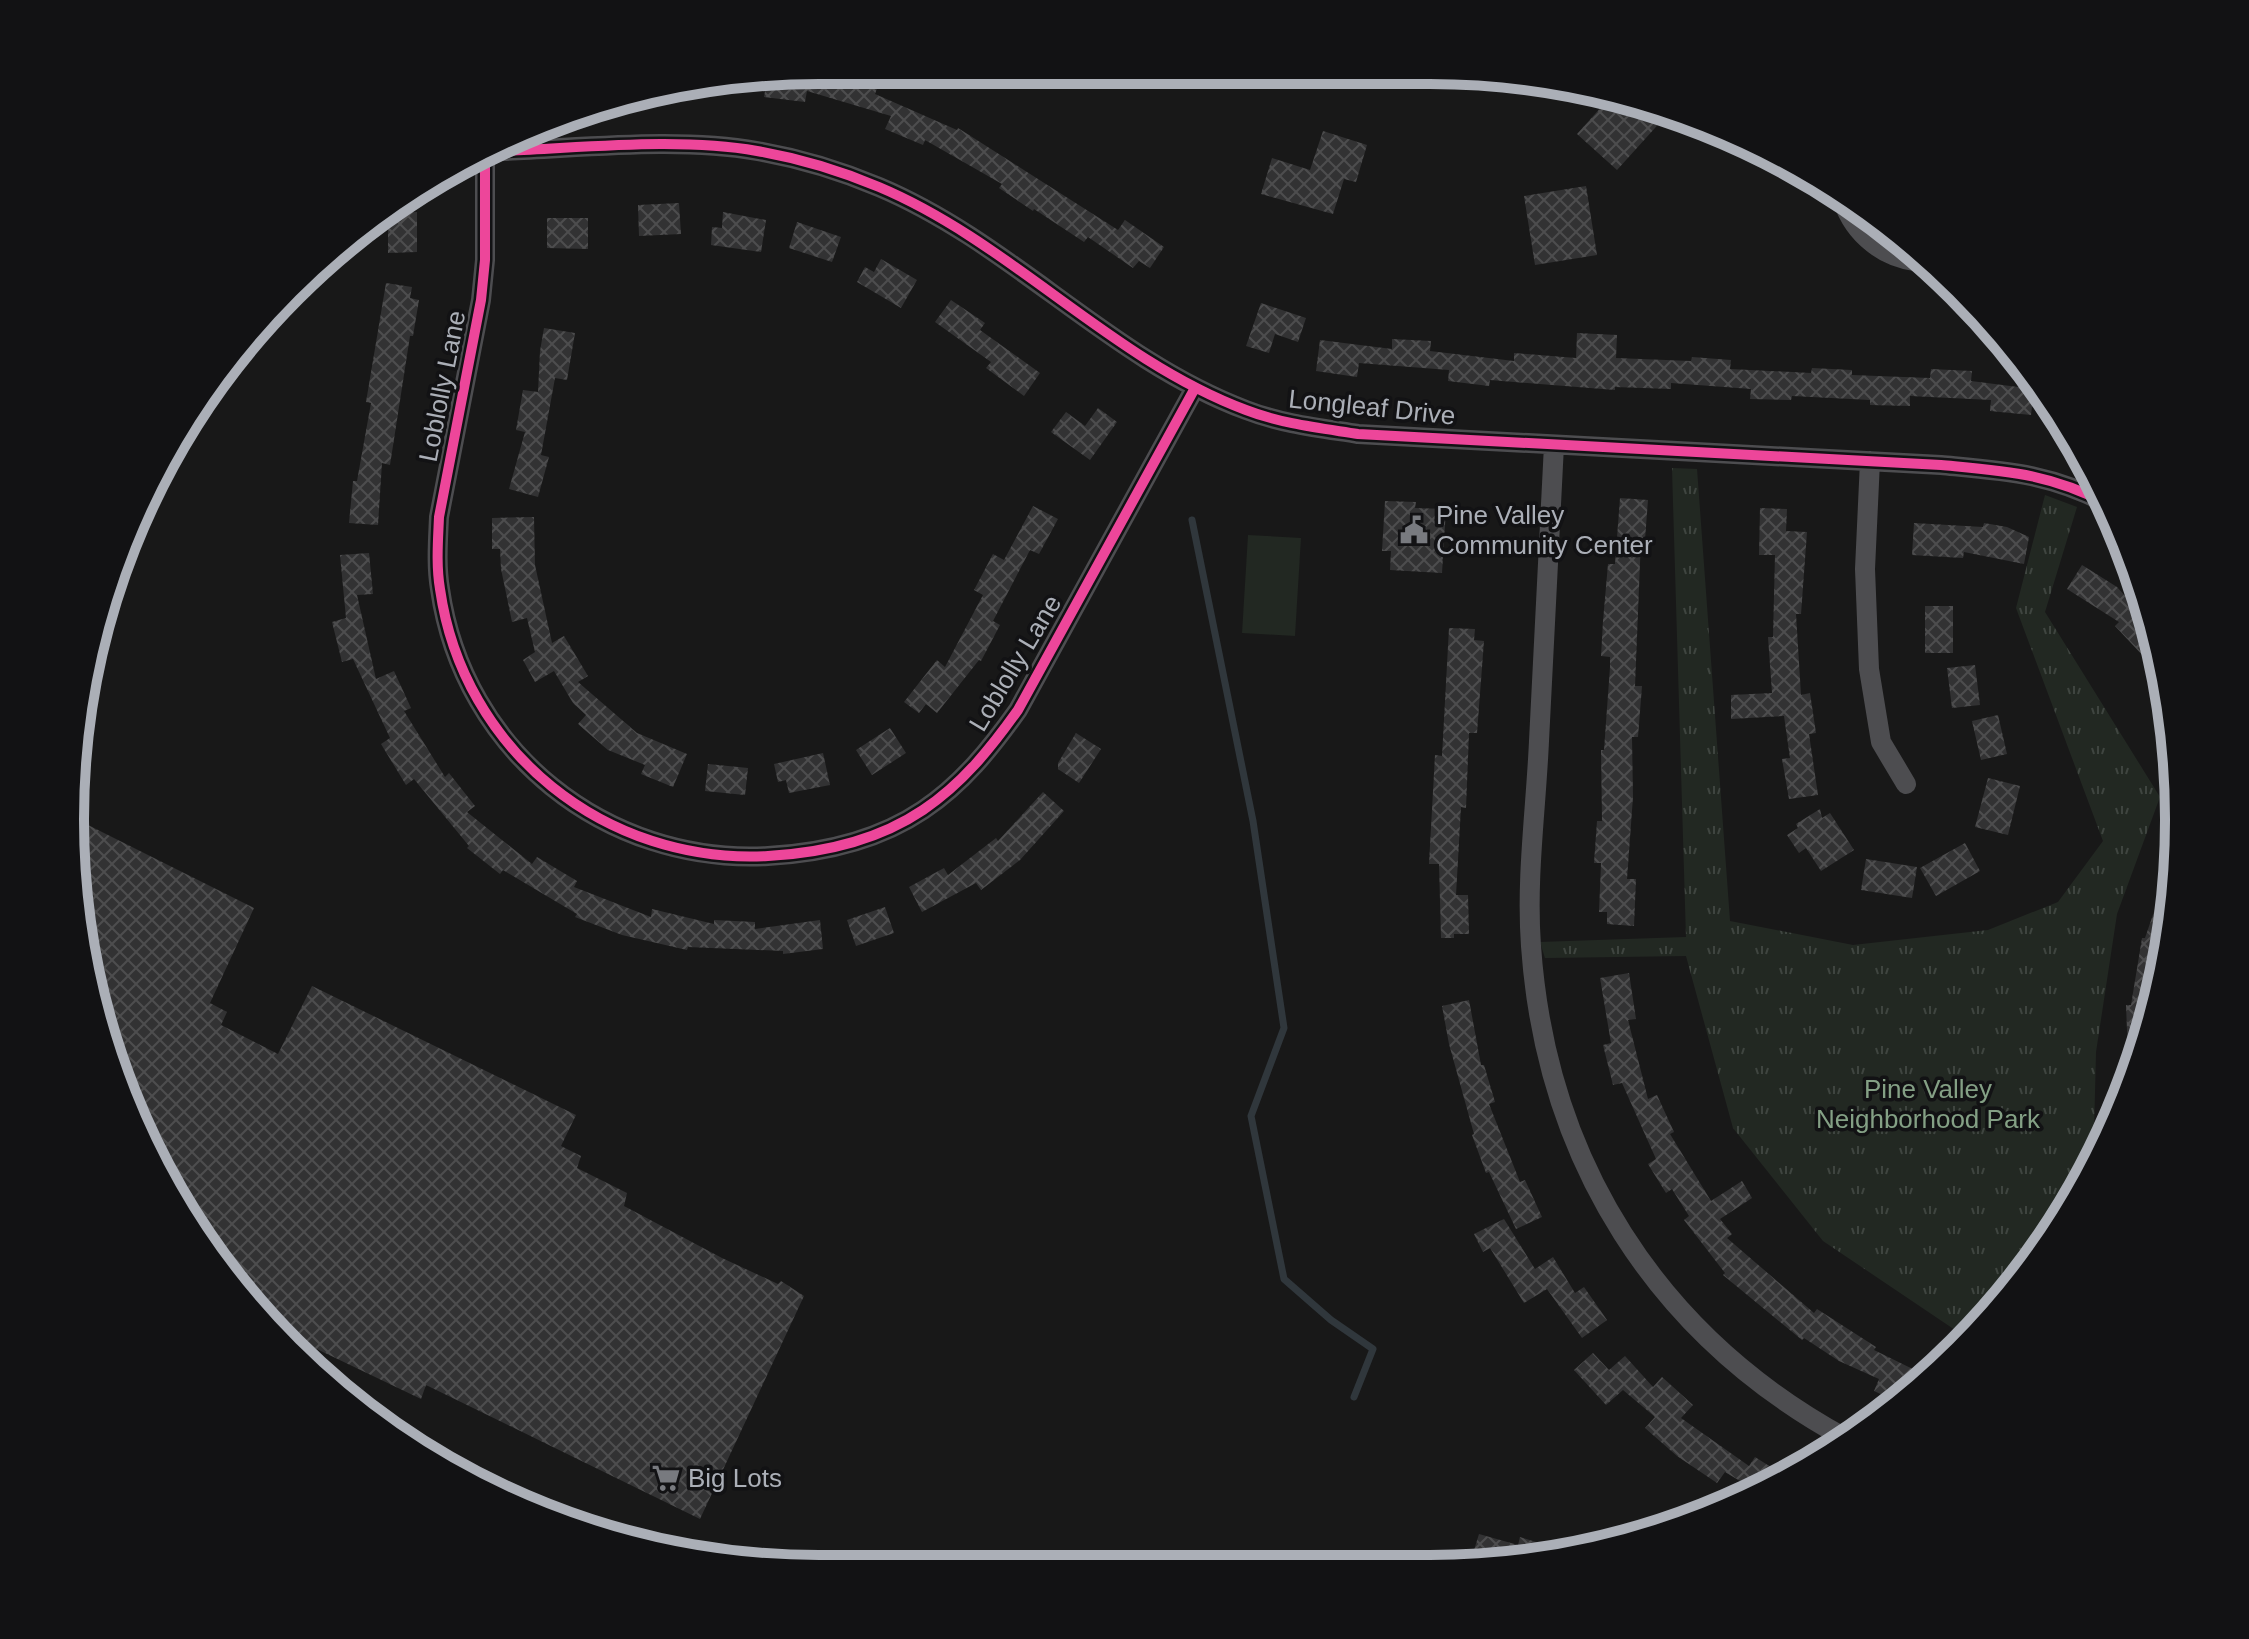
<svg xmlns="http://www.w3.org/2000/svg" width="2249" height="1639" font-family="Helvetica,sans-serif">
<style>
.grass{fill:url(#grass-tufts)}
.pitch{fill:#222822}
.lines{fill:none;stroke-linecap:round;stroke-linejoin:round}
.stream{stroke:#30373c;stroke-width:7}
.building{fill:url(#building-cross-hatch)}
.minor{stroke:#4d4d50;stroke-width:20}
.cycleway-casing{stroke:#121214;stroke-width:15}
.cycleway{stroke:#ed469a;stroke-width:10}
.labels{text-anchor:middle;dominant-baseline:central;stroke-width:7;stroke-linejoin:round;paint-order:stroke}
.street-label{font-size:26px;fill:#abafb7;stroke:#121214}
.poi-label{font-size:26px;fill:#abafb7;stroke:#121214;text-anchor:start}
.park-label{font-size:26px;fill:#84a085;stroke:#121214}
.rim{fill:none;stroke:#abafb7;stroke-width:10}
</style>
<defs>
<pattern id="grass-tufts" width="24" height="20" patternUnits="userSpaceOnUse" patternTransform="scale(2)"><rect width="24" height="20" fill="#222822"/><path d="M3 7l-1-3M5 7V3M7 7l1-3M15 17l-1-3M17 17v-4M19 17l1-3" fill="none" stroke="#3f4540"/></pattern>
<pattern id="building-cross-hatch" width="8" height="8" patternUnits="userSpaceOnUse" patternTransform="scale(2)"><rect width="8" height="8" fill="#323233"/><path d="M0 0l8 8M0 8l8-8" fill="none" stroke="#4d4d4e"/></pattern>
</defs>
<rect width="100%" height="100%" fill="#181818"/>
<path class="grass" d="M1672,468L1697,469L1730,921L1853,945L1988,930L2058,902L2103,841L2016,608L2045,495L2077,507L2045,612L2160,797L2117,914L2096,1052L2094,1131L2103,1141L2079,1194L1993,1313L1967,1338L1823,1241L1733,1128L1686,956L1545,958L1540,942L1686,937Z"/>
<path class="pitch" d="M1248,535L1301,538L1295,636L1242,633Z"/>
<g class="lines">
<path class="stream" d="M1192,520L1253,821L1284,1028L1251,1116L1284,1279L1331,1320L1373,1349L1354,1397"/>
</g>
<path class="building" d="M810,71V74L835,77L836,71L879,83L875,94L957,130L958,128L1118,230L1125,220L1164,247L1150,268L1139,261L1133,268L1088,237L1084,242L1034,209L1033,211L999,188L1002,184L925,140L923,145L885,129L891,116L807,91L805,102L764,97L767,79L763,77Z
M1613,94L1623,95L1656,110L1664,118L1617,170L1577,134Z
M1323,131L1367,145L1356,182L1344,179L1333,214L1261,194L1272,158L1310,170Z
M1586,186L1597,255L1535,265L1524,196Z
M679,203L681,234L639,236L638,205Z
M417,212V252L388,253V213Z
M723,212L766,220L761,252L711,245L712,227L722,228Z
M547,218H588V249L547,248Z
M797,222L841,237L832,262L789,248Z
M881,259L917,280L901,308L857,282L865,267L874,272Z
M386,283L412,287L410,298L419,300L413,336H410L390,465L382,463L378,525L349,523L353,481H357L371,403L366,402Z
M951,300L985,323L980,330L1040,373L1024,396L986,368L991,362L935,322Z
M1261,303L1306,318L1298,342L1275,334L1269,353L1246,346Z
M544,328L575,333L567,380L555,378L541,455L549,457L538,497L509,489L525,432L516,430L523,390L538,392L540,351Z
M1577,333L1617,335L1616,358L1691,361L1692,357L1731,360L1730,369L1811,373L1812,368L1852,370V375L1930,378L1931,369L1972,371L1971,381L2034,389L2031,415L1990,411L1991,400L1910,396V406L1870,405V400L1792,396L1791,400L1750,399L1751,389L1671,383V389L1615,387V390L1490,380L1489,386L1448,381L1449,370L1359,363L1357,377L1316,371L1320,340L1392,349V339L1431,341L1430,351L1514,361V353L1576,358Z
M1098,408L1117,422L1090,460L1051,432L1066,412L1085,426Z
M1620,498L1648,500L1645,540L1641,539L1635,686H1642L1638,737H1632L1633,797L1627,879H1636L1634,926L1607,924V912H1599L1601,863H1594L1597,821H1602L1601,750H1604L1610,667V657L1601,656L1603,621L1608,564H1615Z
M1385,501L1416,502L1415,508L1446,509L1442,573L1390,570L1391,551H1382Z
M1033,506L1058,519L1039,554L1030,550L993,621L1000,625L981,661L979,660L937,713L926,704L919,713L904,702L937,660L945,667L983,595L974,590L993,554L1004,560Z
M1760,508L1787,509L1786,531L1807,532L1801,614H1796L1801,695L1810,693L1816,733L1809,734L1818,795L1789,799L1782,759L1790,758L1784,716L1731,719V695L1772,693L1768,637H1773L1775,555H1759Z
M534,517L535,565L552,643L564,636L588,676L578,682L637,733L687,754L673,787L641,774L645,765L608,750L578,724L586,715L573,703L554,671L535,682L523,660L535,652L527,618L512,622L501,569L500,549H492V518Z
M1914,523L1983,527L1984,523L2007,527L2029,537L2024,564L1964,552L1963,558L1912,555Z
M369,553L373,594L357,595L376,679L394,671L411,708L404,711L445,777L449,773L475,806L467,812L532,864L537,857L577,881L574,887L651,917L652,909L714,924V920L755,922V929L820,920L823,949L783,954V951L688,947L687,950L622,935L575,917L577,914L503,870L500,874L467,848L469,846L414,779L406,785L381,744L390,738L353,659L342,662L332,622L346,618L340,555Z
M2082,565L2117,587L2154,628L2162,676L2115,626L2119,622L2067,589Z
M1925,606H1953V653H1925Z
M1449,628L1475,629L1474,640L1484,641L1477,733H1469L1466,808L1461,807L1456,895H1468L1469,934H1454V938H1441L1439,864H1429L1435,755L1442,756Z
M1975,665L1980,705L1952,708L1947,668Z
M1998,715L2007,754L1981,760L1972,721Z
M890,728L906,753L872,775L856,750Z
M1076,733L1101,749L1079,783L1058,769V763Z
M823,753L830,785L789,793L786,780L778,782L774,764Z
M708,764L748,768L745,795L705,791Z
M1988,778L2020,786L2008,835L1975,827Z
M1043,792L1064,811L1020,860L981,890L976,883L922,912L909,887L944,868L948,875L996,838L998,841Z
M1820,809L1822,818L1830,813L1854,850L1821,871L1806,848L1799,853L1787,835L1798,828L1796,824Z
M84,823L254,908L210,1003L227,1012L221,1025L278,1054L312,986L576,1115L561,1146L581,1156L577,1168L627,1193L624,1206L722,1258L778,1284L781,1281L804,1296L700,1519L426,1385L421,1399L275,1329L225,1276L127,1106L76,917V839Z
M1965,843L1980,871L1936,896L1920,868Z
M1866,859L1917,867L1912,898L1861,890Z
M2170,865L2174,866L2173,917L2139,1060L2129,1080L2126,1005H2131L2142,938H2145Z
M885,907L894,933L856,946L847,920Z
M1629,973L1636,1019L1628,1020L1648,1099L1657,1095L1674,1132L1670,1134L1711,1201L1742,1181L1752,1198L1720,1219L1732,1234L1727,1238L1814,1313L1817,1309L1876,1347L1874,1350L1927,1376L1898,1402L1874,1391L1879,1379L1839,1361L1804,1338L1802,1340L1723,1275L1725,1273L1684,1220L1689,1216L1672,1189L1666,1193L1648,1164L1656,1159L1622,1083L1613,1085L1603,1045L1611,1043L1600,978Z
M1469,1000L1481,1065H1484L1495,1102L1489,1104L1520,1182L1525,1180L1542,1217L1516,1229L1489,1172L1486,1173L1472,1135L1474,1134L1449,1044L1442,1006Z
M1504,1219L1535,1269L1553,1257L1575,1293L1584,1287L1607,1320L1582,1338L1547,1289L1524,1303L1490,1248L1483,1252L1474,1234Z
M1593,1353L1609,1370L1625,1356L1653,1387L1662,1377L1693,1405L1681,1418L1749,1466L1755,1457L1782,1474L1755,1490L1725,1472L1717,1483L1677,1456L1645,1428L1655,1417L1623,1390L1606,1405L1574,1370Z
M1479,1534L1518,1545L1520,1537L1568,1552L1528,1563H1470Z"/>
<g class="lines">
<path class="minor" d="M503,151C583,148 678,137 757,151C798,158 841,171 879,187C1012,243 1110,359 1246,410C1282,424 1320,428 1358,434L1941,465C2005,471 2049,473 2108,504
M485,159V260L481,300L439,517C438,541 436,565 440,589C463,751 606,865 768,856C822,853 877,841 923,810C962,784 991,748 1018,710L1195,388
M1841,194C1850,229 1878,256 1915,261
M1554,445C1549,544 1544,642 1539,741C1536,809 1526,878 1531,946C1546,1160 1656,1335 1845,1438
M1870,461L1865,569L1869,669L1881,742L1906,784"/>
<defs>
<path id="cycleway" d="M503,151C583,148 678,137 757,151C798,158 841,171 879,187C1012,243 1110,359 1246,410C1282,424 1320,428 1358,434L1941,465C2005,471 2049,473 2108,504
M485,159V260L481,300L439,517C438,541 436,565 440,589C463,751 606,865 768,856C822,853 877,841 923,810C962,784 991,748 1018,710L1195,388"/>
</defs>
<use href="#cycleway" class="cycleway-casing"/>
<use href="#cycleway" class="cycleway"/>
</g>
<defs>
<symbol id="civic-bare" viewBox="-9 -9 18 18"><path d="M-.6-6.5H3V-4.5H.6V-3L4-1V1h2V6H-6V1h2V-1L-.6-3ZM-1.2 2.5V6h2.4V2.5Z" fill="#787a7f" stroke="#121214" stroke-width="2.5" paint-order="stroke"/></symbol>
<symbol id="supermarket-bare" viewBox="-9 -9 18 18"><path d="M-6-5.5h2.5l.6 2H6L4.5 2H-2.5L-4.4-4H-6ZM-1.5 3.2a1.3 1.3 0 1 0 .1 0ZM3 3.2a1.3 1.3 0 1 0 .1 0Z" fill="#787a7f" stroke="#121214" stroke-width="2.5" paint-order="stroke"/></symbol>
</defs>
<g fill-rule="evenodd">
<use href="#civic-bare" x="1394" y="510" width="40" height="40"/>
<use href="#supermarket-bare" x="646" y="1458" width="40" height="40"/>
</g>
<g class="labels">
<g class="street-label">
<text transform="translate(442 386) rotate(-79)">Loblolly Lane</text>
<text transform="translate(1372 407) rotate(6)">Longleaf Drive</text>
<text transform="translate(1015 663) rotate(-59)">Loblolly Lane</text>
</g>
<g class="poi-label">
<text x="1436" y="515">Pine Valley<tspan x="1436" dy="30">Community Center</tspan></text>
<text x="688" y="1478">Big Lots</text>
</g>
<g class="park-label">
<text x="1928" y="1089">Pine Valley<tspan x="1928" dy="30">Neighborhood Park</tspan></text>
</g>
</g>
<path d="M0 0H2249V1639H0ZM819 84H1430A735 735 0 0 1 2165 819V820A735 735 0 0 1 1430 1555H819A735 735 0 0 1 84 820V819A735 735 0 0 1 819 84Z" fill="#121214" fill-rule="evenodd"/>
<path class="rim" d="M819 84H1430A735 735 0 0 1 2165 819V820A735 735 0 0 1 1430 1555H819A735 735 0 0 1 84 820V819A735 735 0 0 1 819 84Z"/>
</svg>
